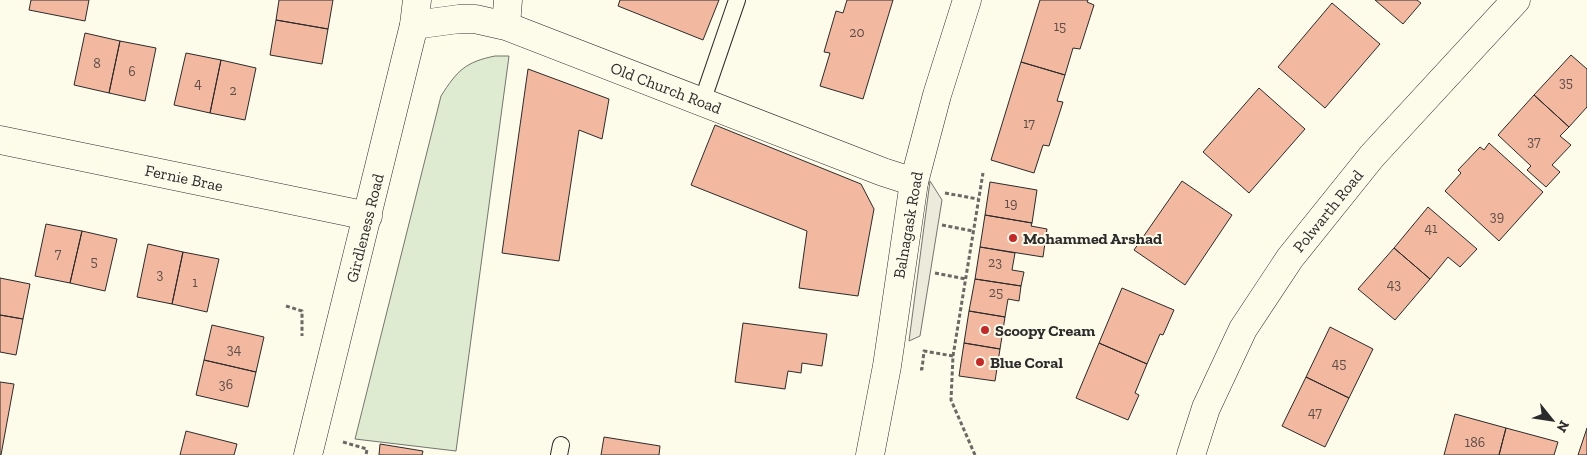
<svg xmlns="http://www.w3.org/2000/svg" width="1587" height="455" font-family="'Zilla Slab',serif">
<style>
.green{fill:#deebd1;stroke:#74746e}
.parking{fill:#eceadb;stroke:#74746e}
.building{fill:#f2b8a0;stroke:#2b2b2b}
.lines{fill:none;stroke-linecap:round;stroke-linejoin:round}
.lane-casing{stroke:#2b2b2b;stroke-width:18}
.street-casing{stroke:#2b2b2b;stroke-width:29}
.secondary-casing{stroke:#2b2b2b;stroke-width:29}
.path{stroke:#6a6964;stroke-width:3;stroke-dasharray:4 2.5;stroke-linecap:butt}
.lane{stroke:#fdfbea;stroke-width:16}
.street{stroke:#fdfbea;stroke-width:28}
.secondary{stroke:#fdfbea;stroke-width:28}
.poi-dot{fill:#c62828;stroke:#fdfbea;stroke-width:2}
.labels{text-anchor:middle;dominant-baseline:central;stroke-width:4;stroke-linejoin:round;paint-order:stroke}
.number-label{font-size:14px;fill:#5d4e48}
.street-label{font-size:16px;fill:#2b2b2b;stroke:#fdfbea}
.poi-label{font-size:16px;font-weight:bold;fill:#2b2b2b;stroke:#fdfbea;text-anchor:start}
</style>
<rect width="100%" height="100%" fill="#fdfbea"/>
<path class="green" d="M495,56H509L456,451L355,439L441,96C457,71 465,62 495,56Z"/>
<path class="parking" d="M930,181L942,200L920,336L909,341Z"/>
<path class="building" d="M31,0H89L85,21L29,10Z
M279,0H333L328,29L276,20Z
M620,0H719L703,40L618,6Z
M847,0H893L863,99L820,86L830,53L824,52L836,11L843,13Z
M1040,0H1088L1087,2L1094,5L1080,49L1073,48L1065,75L1021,62Z
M1375,0H1417L1421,3L1403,24Z
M1332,3L1380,44L1325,108L1278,67Z
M276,20L328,29L322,64L270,55Z
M85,33L120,41L109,93L74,85Z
M120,41L156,48L145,101L109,93Z
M186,53L221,60L210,113L174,105Z
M1571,55L1587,69V107L1569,127L1534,95Z
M221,60L256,68L245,120L210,113Z
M1021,62L1065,75L1057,101L1063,102L1049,146L1043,145L1034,173L991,160Z
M528,69L609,99L602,139L579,130L559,261L502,253Z
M1259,88L1305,129L1249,193L1203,152Z
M1534,95L1569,127L1560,136L1571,145L1552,165L1560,172L1546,187L1527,170L1531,166L1498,135Z
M715,125L861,184L874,209L858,296L799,288L807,231L691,185Z
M1489,143L1543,192L1499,241L1445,191L1461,173L1458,170L1480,147L1484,150Z
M1182,181L1232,215L1185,285L1134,250Z
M990,182L1037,190L1032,223L985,215Z
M1428,207L1477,249L1460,267L1448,257L1430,279L1394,248Z
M985,215L1032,223L1031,226L1047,229L1043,257L980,247Z
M46,224L82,231L70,283L35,276Z
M82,231L117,239L105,291L70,283Z
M148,244L183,252L172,304L137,297Z
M980,247L1015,253L1012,270L1024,272L1021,286L975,279Z
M1394,248L1430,279L1395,320L1358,289Z
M183,252L219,259L207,312L172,304Z
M0,278L30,284L23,319L0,315Z
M975,279L1021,286L1019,301L1008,299L1005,317L969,311Z
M1122,288L1174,310L1163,335L1160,334L1147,364L1099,343Z
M969,311L1005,317L1000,349L964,343Z
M0,315L23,319L16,355L0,352Z
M743,323L827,334L822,366L802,363L801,373L788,371L785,389L735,382Z
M212,325L264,337L256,372L204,360Z
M1330,327L1373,349L1349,398L1306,377Z
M964,343L1000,349L995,381L959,376Z
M1099,343L1147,364L1135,393L1139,395L1128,420L1076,398Z
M204,360L256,372L248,407L196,395Z
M1306,377L1349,398L1325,447L1282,426Z
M0,382L14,384L1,455H0Z
M1455,414L1506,428L1499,455H1444Z
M1506,428L1558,442L1554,455H1499Z
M1587,428V455H1578Z
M186,431L237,444L234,455H180Z
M604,437L660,446L659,455H601Z
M380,444L423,451L422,455H379Z"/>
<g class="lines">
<defs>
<path id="lane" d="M702,102L737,0
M559,455L561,445"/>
<path id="street" d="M414,25L459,19H475L506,26L883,172L914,182
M506,26L508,0
M0,140L368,216
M1191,455L1206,408L1243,329L1290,258L1372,156L1516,0"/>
<path id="secondary" d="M308,455L414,25L417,0
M870,455L887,366L914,182L937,95L967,0"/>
</defs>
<use href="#lane" class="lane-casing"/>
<use href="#street" class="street-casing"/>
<use href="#secondary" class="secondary-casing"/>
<path class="path" d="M945,193L978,199
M942,225L973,231
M935,273L966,279
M286,306L302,311V336
M920,369H922L924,351L953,356
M343,442L367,449L366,455
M975,455L951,400L953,356L983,173"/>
<use href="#lane" class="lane"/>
<use href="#street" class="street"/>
<use href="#secondary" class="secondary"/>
</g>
<g class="poi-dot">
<circle cx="1013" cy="238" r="5"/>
<circle cx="985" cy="330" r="5"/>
<circle cx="980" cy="362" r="5"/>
</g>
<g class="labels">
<g class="number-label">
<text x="1060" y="26">15</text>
<text x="857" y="32">20</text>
<text x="97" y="63">8</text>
<text x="132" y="71">6</text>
<text x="1566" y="82">35</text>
<text x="198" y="83">4</text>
<text x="233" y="90">2</text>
<text x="1029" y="123">17</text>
<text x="1534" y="141">37</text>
<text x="1011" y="203">19</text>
<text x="1497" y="216">39</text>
<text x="1431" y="228">41</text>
<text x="58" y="253">7</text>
<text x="94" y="261">5</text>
<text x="995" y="262">23</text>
<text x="160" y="274">3</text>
<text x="195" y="282">1</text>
<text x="1394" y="284">43</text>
<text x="996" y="292">25</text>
<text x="234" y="349">34</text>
<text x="1339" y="363">45</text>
<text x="226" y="384">36</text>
<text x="1315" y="412">47</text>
<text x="1475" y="442">186</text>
</g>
<g class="street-label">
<text transform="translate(666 88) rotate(21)">Old Church Road</text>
<text transform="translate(184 178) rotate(12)">Fernie Brae</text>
<text transform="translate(1328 211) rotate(-51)">Polwarth Road</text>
<text transform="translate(908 225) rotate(-80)">Balnagask Road</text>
<text transform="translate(365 228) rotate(-76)">Girdleness Road</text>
</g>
<g class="poi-label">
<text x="1023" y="238">Mohammed Arshad</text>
<text x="995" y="330">Scoopy Cream</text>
<text x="990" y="362">Blue Coral</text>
</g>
</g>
<g transform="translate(1552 420) rotate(120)" stroke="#fdfbea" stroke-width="4" paint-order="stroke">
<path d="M0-4L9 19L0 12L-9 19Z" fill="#2b2b2b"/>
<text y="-8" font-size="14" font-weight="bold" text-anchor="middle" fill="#2b2b2b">N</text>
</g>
</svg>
